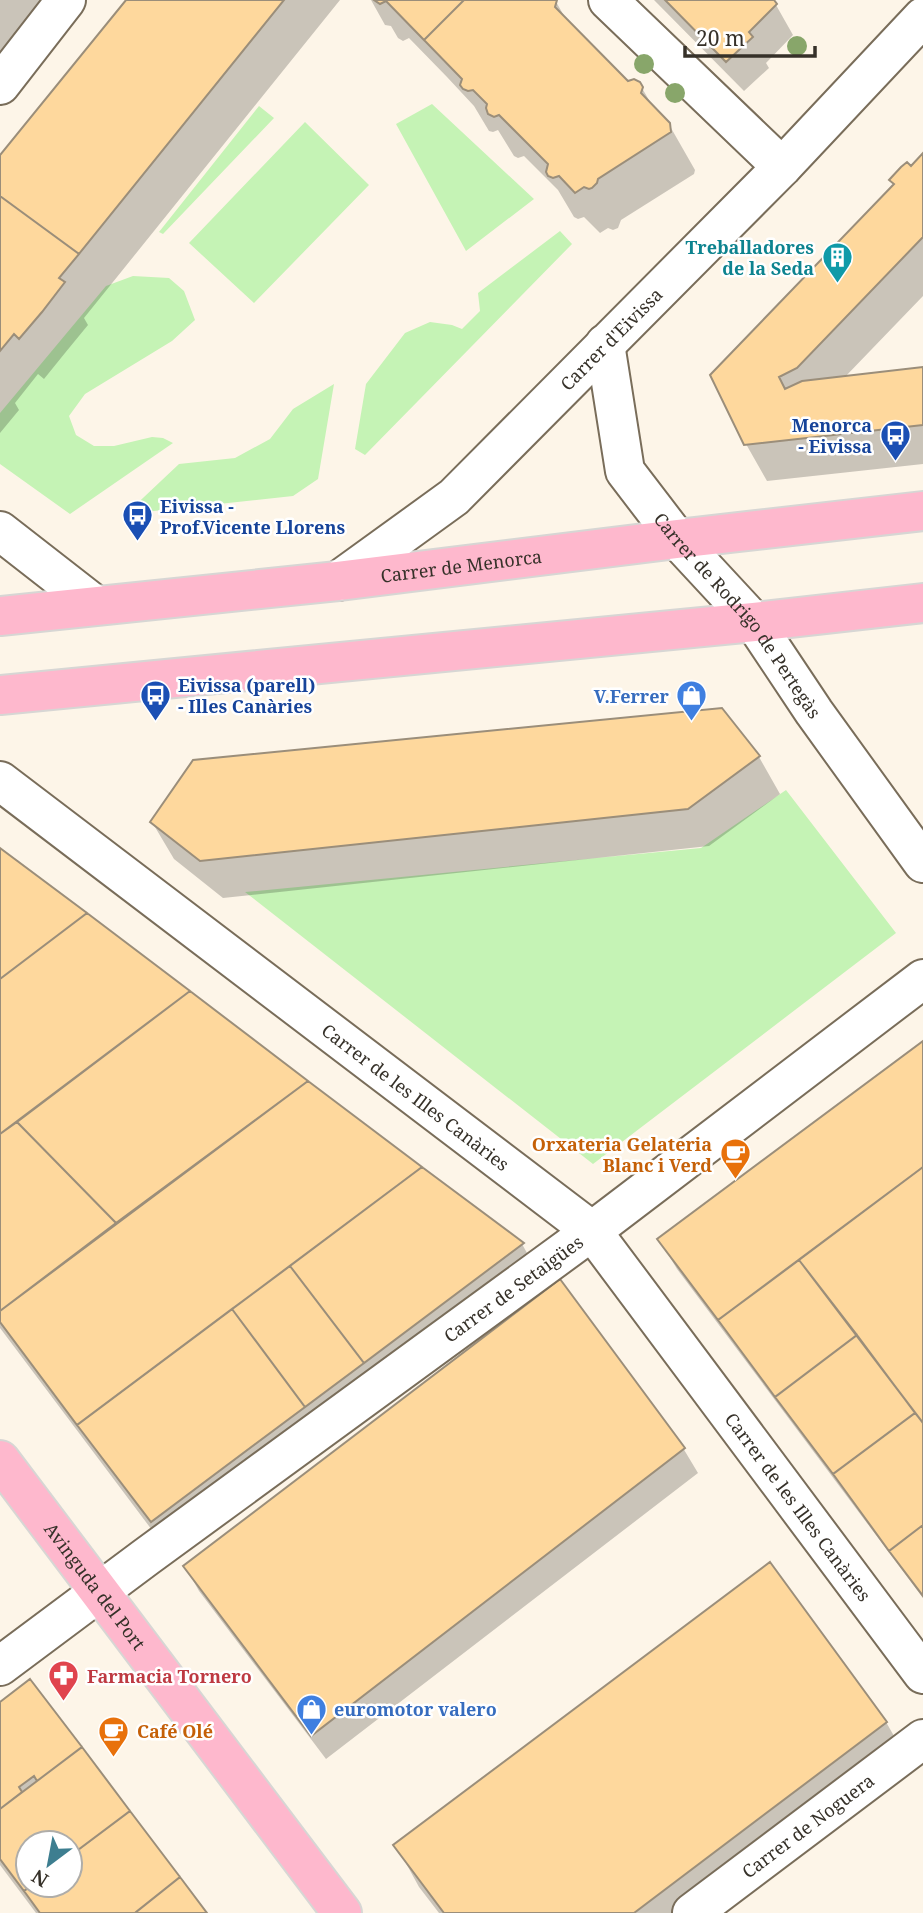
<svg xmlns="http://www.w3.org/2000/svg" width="923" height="1913" font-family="'Noto Serif',serif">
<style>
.green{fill:#c5f3b5}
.shadow{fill:#0003;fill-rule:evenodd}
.building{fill:#fed89d;stroke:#9b8e7a;stroke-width:2}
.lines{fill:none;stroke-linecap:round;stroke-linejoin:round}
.minor-casing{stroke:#796d5a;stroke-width:42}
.major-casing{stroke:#d7d6d4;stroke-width:42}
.minor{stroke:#fff;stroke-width:38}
.major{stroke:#feb8cd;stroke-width:38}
.tree{fill:#88a66a}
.labels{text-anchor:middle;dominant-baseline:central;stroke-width:5;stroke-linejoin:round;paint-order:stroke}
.culture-label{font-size:18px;font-weight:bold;fill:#0d838f;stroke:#fff;text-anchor:end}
.street-label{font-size:18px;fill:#363129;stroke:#fff}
.transit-label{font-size:18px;font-weight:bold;fill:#164399;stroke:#fff;text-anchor:start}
.shop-label{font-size:18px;font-weight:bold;fill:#366cbe;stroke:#fff;text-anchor:end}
.food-label{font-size:18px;font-weight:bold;fill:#c56008;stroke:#fff;text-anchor:end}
.health-label{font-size:18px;font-weight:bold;fill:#be3a42;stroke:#fff;text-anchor:start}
</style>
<rect width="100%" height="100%" fill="#fdf5e8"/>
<path class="green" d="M432,104L534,199L466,251L396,124Z
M259,106L274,118L163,234L159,232Z
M305,122L369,185L254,303L189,243Z
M560,231L572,244L365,455L355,449L366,384L405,333L430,322L452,325L462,329L480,311L478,293Z
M133,276L169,278L184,291L195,320L172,341L85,394L69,416L76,435L94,446H114L152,437L163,438L173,443L70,514L0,464V413L106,286Z
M334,384L318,479L293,496L126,514L179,464L235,458L270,439L293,409Z
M786,790L896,933L593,1164L245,892L701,848Z"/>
<path class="shadow" d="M0,0H58L0,82Z
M128,0H340L84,318L88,325L65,353L44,379L38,374L15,403L19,410L0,433V158Z
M371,0H555L567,21L628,83H639L656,112L671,128L695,170L694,174L621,220L618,228L613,230L608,228L600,233L584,217L578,219L574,217L558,190L524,156L518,158L514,156L498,130L493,132L489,131L474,106L447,77L409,38L403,41L398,38L391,26L385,25Z
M654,0H771L776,5L793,35L766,63L769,68L744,91Z
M923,156V296L844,378L923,369V464L767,481L746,444L713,376L895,186L892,180L911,168Z
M759,757L780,794L709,846L223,898L174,859L152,822Z
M0,850L522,1244L536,1269L173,1558L0,1328Z
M923,1043V1598L677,1269L659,1239Z
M683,1448L698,1473L326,1759L199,1591L185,1566Z
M30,1682L205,1913H36L0,1865V1704ZM28,1843H70V1885H28Z
M886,1722L910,1764L712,1913H439L419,1887L396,1845Z"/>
<path class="building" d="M126,0H284L79,254L0,196V155Z
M374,0H464L424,40L386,1L380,4Z
M464,0H557L555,7L628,81L634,79L640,82L643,87L641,93L670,123L671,132L598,179L597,183L592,188L589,189L584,187L575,193L559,176L553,178L548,176L546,172L548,164L499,115L494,117L488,114L486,108L487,104L473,90L468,91L463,89L460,85L462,79L424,40Z
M665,0H774L777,4L749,32L753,37L726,62Z
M923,153V237L797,368L779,377L785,389L802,381L923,367V425L744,445L710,375L894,184L889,180L901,167L907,162L911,166Z
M0,196L79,254L59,278L65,282L42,312L19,339L14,334L0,351Z
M722,708L760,756L688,809L200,861L150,822L193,760Z
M0,848L87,913L0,979Z
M87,913L190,991L0,1134V979Z
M190,991L308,1081L116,1223L17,1122Z
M923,1041V1167L718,1320L657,1239Z
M308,1081L422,1167L77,1425L0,1322V1311Z
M17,1122L116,1223L0,1311V1134Z
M422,1167L524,1243L364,1363L290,1266Z
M923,1167V1423L799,1260Z
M799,1260L857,1335L775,1397L718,1320Z
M290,1266L364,1363L305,1407L232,1309Z
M560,1279L685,1448L311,1736L183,1566Z
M232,1309L305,1407L151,1522L77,1425Z
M857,1335L915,1413L833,1474L775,1397Z
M915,1413L923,1423V1525L889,1551L833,1474Z
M923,1525V1596L889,1551Z
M770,1562L887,1722L634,1913H444L393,1845Z
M30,1679L82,1747L37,1781L34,1776L19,1787L22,1792L0,1809V1702Z
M82,1747L130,1811L70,1856V1843H28V1885H32L24,1891L0,1859V1809Z
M130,1811L180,1877L135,1913H40L24,1891L32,1885H70V1856Z
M180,1877L207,1913H135L136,1912Z"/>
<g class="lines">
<defs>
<g id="minor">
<path d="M608,0L782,167"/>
<path d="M0,85L66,0"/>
<path id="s1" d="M605,344L625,471L677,539L754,622L814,712L923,863"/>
<path d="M0,531L95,605"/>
<path id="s2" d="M338,581L454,497L782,167L923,17"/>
<path id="s3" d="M0,781L592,1231L923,1674"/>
<path id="s4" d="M0,1666L146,1557L592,1231L923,979"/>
<path id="s5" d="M692,1913L923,1739"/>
</g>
<g id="major">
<path id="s6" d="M0,616L338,581L677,539L923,511"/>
<path d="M0,695L754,622L923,603"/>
<path id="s7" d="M0,1460L342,1913"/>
</g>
</defs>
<use href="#minor" class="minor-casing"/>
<use href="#major" class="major-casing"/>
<use href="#minor" class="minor"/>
<use href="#major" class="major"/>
</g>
<g class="tree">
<circle cx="797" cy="46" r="10"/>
<circle cx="644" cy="64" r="10"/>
<circle cx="675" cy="93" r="10"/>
</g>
<defs>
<symbol id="building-pin" viewBox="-11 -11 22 30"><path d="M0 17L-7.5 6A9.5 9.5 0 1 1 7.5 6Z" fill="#0f9aa8" stroke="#fff"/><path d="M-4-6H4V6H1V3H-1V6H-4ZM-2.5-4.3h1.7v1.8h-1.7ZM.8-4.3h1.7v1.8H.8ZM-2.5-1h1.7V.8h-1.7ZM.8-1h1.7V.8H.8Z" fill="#fff"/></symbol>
<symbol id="bus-pin" viewBox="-11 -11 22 30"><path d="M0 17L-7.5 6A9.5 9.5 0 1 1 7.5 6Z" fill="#1a4fb4" stroke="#fff"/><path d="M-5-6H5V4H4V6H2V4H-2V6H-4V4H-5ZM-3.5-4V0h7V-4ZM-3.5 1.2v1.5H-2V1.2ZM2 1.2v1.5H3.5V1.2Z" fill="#fff"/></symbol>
<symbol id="shop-pin" viewBox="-11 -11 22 30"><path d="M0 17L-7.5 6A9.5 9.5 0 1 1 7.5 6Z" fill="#3f7fe0" stroke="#fff"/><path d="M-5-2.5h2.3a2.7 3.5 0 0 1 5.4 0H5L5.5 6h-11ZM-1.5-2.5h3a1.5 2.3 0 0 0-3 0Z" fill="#fff"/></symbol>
<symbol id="cafe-pin" viewBox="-11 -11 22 30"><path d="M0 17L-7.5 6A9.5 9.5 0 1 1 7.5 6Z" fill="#e8710a" stroke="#fff"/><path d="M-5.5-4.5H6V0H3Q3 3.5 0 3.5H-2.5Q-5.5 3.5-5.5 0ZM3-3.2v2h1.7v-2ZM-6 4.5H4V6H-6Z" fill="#fff"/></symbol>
<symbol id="pharmacy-pin" viewBox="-11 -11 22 30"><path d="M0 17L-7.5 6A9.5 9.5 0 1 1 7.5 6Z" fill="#e0444e" stroke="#fff"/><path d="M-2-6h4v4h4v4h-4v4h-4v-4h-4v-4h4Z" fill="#fff"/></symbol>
</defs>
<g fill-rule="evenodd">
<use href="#building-pin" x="820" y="240" width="35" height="47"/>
<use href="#bus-pin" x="878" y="418" width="35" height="47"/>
<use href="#bus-pin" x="120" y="498" width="35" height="47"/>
<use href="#bus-pin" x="138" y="678" width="35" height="47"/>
<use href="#shop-pin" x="674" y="678" width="35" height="47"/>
<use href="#cafe-pin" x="718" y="1136" width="35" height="47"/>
<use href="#pharmacy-pin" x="46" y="1658" width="35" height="47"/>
<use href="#shop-pin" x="294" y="1692" width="35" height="47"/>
<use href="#cafe-pin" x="96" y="1714" width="35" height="47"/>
</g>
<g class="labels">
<g class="culture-label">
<text x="814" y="247">Treballadores<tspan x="814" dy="21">de la Seda</tspan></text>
</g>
<g class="street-label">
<text stroke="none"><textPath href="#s2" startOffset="366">Carrer d'Eivissa</textPath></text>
<text stroke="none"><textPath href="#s6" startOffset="464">Carrer de Menorca</textPath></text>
<text stroke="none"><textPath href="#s1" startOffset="312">Carrer de Rodrigo de Pertegàs</textPath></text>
<text stroke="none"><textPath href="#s3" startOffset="522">Carrer de les Illes Canàries</textPath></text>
<text stroke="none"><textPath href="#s4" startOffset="637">Carrer de Setaigües</textPath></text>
<text stroke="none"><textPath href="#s3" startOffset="1088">Carrer de les Illes Canàries</textPath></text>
<text stroke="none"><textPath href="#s7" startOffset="158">Avinguda del Port</textPath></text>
<text stroke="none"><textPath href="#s5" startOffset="145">Carrer de Noguera</textPath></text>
</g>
<g class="transit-label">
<text x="872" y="425" text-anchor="end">Menorca<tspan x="872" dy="21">- Eivissa</tspan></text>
<text x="160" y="506">Eivissa -<tspan x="160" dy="21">Prof.Vicente Llorens</tspan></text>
<text x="178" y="685">Eivissa (parell)<tspan x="178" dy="21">- Illes Canàries</tspan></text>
</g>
<g class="shop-label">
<text x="669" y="696">V.Ferrer</text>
<text x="334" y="1709" text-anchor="start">euromotor valero</text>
</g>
<g class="food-label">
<text x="712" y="1144">Orxateria Gelateria<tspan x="712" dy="21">Blanc i Verd</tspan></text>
<text x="137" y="1731" text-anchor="start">Café Olé</text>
</g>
<g class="health-label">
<text x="87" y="1676">Farmacia Tornero</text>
</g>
</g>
<g transform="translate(49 1864) rotate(212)"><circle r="33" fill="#ffffff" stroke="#afada9" stroke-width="2"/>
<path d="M0-5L12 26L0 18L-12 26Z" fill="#3d7e90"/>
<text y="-10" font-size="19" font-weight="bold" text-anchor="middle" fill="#363129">N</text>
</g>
<path d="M685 46v10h130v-10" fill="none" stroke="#363129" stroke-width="3.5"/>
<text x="696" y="46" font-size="21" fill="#363129" stroke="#ffffff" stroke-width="5" paint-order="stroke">20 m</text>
</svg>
